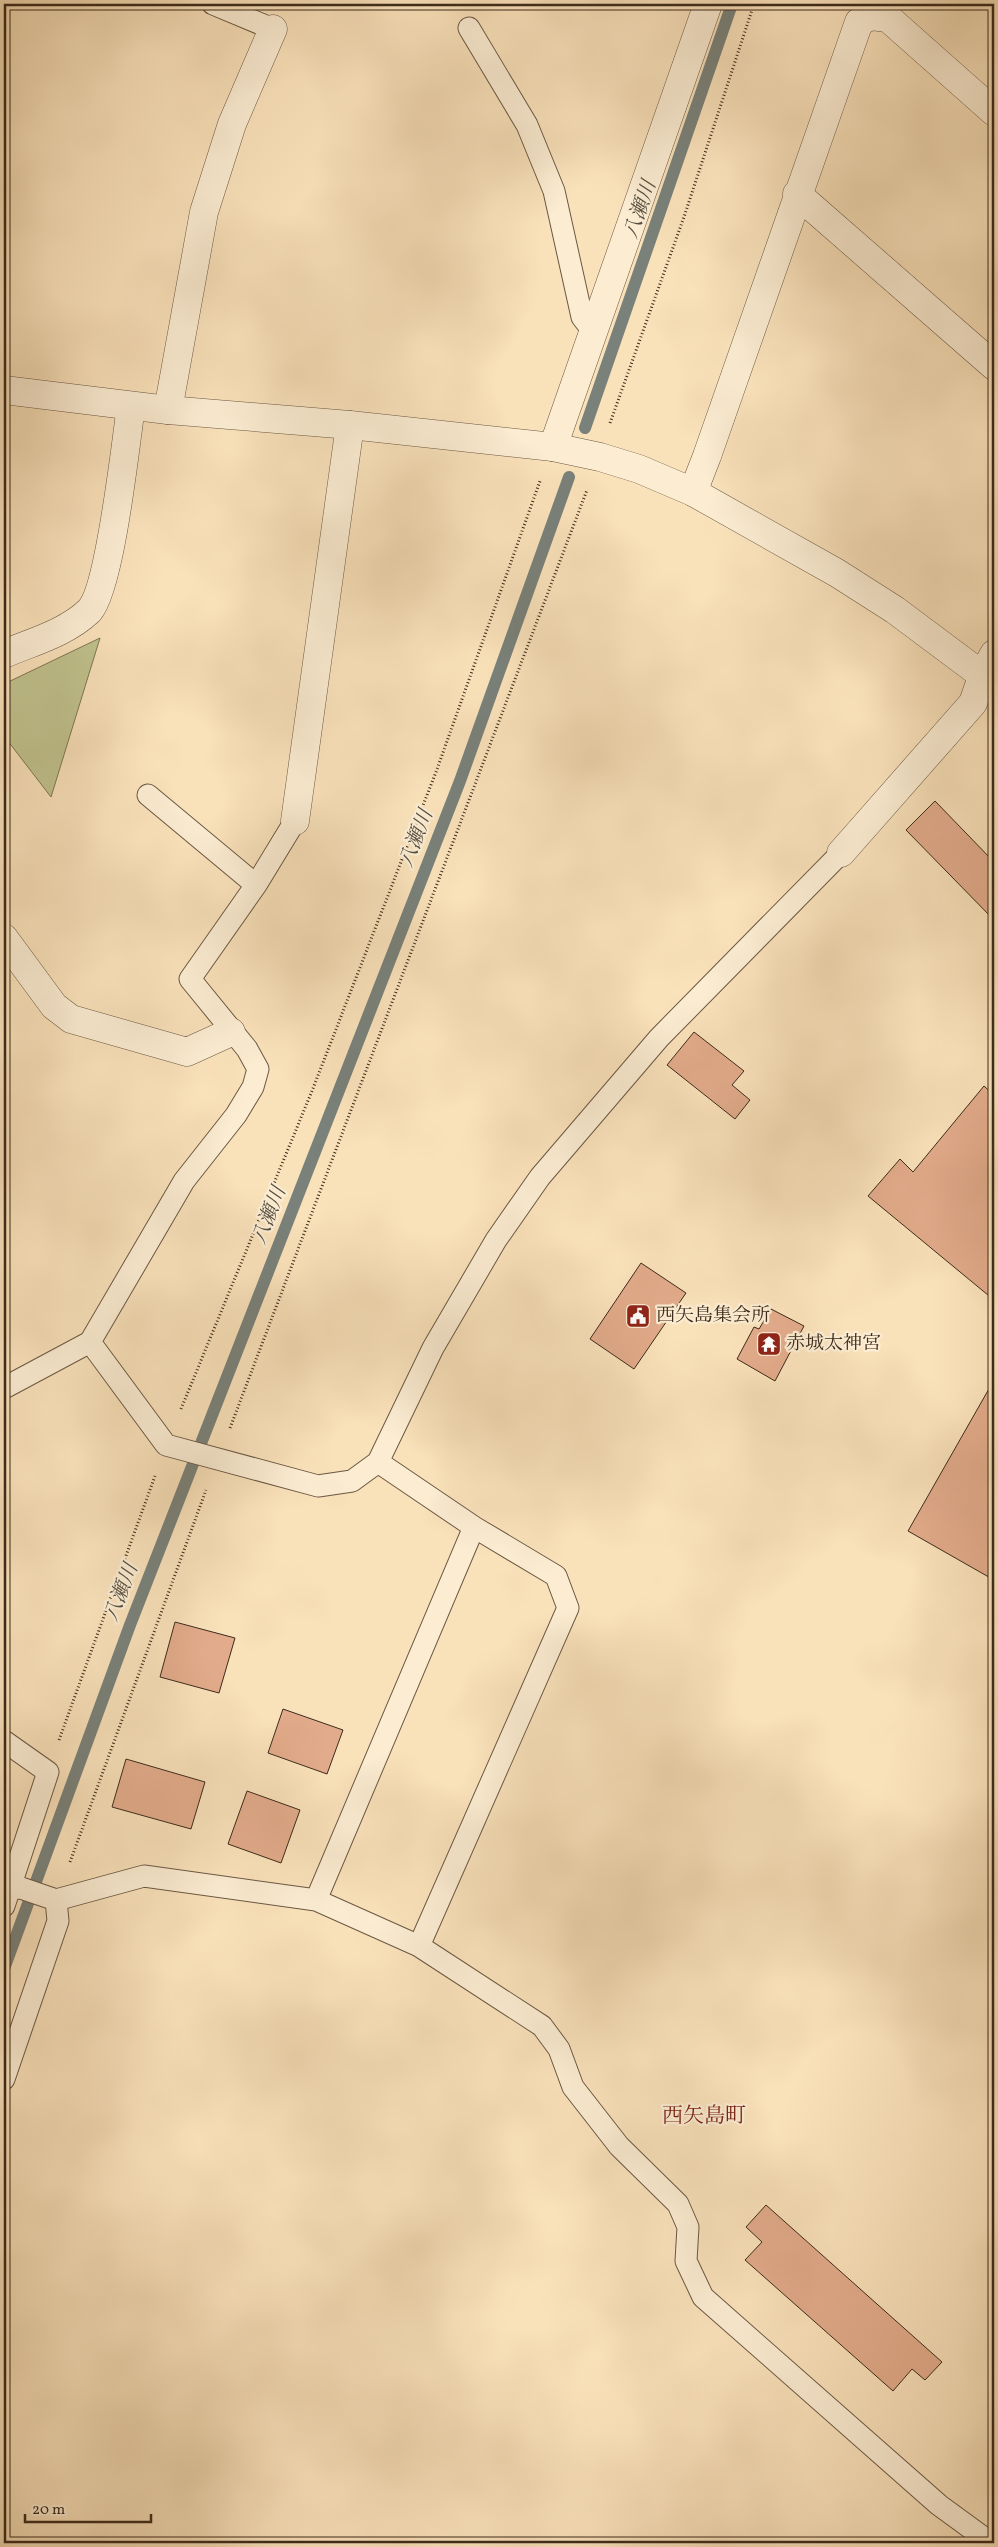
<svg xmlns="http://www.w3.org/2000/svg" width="998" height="2547" font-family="Vollkorn,'Noto Serif JP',serif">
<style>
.green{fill:#c0c28e;stroke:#7e7654}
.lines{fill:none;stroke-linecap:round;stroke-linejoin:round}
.stream{stroke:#79817a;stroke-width:12}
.building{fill:#e2ab8b;stroke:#3c2b1b}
.service-casing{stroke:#6b5843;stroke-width:23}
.minor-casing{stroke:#6b5843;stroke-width:29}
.tertiary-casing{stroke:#6b5843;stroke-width:29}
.path{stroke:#3c2b1b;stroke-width:3;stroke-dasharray:1 2.5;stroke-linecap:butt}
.service{stroke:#fbecd2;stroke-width:21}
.minor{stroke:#fbecd2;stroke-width:28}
.tertiary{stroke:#fbecd2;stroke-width:28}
.labels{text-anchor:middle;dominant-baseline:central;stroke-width:4.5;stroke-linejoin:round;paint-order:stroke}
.poi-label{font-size:19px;fill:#3c2b1b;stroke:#fbecd2;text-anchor:start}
.water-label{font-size:20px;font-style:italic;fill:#554f42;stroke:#fbecd2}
.quarter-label{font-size:21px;fill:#7a1f14;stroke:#fbecd2}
</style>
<rect width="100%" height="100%" fill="#f9e1ba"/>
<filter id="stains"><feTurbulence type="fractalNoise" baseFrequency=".004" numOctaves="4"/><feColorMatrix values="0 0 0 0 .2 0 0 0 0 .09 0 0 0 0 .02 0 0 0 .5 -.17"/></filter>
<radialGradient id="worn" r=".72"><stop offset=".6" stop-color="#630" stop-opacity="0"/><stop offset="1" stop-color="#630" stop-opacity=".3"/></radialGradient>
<path class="green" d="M100,638L51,797L4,736V684Z"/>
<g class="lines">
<path class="stream" d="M585,428L732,4
M4,1969L130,1625L460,781L569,477"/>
</g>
<path class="building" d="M935,801L994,862V920L906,830Z
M694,1032L744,1071L732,1085L750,1100L735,1119L667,1065Z
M984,1086L994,1095V1300L868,1196L900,1159L913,1172Z
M641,1263L686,1293L634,1369L590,1339Z
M771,1309L804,1326L775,1381L737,1359L754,1327L759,1329Z
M994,1380V1580L908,1531Z
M175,1622L235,1638L219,1693L160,1677Z
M283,1709L343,1730L327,1774L268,1753Z
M126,1759L205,1782L191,1829L112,1807Z
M247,1791L300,1810L281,1863L228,1844Z
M766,2205L942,2362L925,2380L912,2369L893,2391L745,2260L762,2242L746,2227Z"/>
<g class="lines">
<defs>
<path id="service" d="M213,4L273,29
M469,28L527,125L554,191L582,317L592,330
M148,795L256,885
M90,1342L166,1445L318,1486L352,1481L378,1462L433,1348L496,1240L540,1177L659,1038L841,853
M4,1388L90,1342L184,1181L236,1115L253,1087L258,1069L247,1049L190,979L256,885L295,821
M4,1741L48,1772L4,1906
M4,1889L21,1888L56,1900L144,1876L316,1900L419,1946L542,2026L559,2049L573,2087L619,2146L678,2204L688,2227L686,2261L703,2297L939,2505L991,2543
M316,1900L474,1527L378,1462
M419,1946L568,1608L556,1576L474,1527
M4,2079L58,1921L56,1900"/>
<path id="minor" d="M797,194L994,366
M168,410L204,212L232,124L273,29
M553,447L708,4
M693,492L707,456L859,22L871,16L888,18L994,112
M4,654C32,642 66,633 89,611C110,590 126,441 131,406
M295,821L350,425
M841,853L973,703L983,674L994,654
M4,938L54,1006L71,1019L187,1052L231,1032"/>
<path id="tertiary" d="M4,390L168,410L350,425L553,447L600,457L639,469L693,492L837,573L895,610L994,684"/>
</defs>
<use href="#service" class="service-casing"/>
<use href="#minor" class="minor-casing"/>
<use href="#tertiary" class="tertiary-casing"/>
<path class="path" d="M610,423L684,217L754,4
M181,1409L312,1091L436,772L540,481
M230,1428L587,490
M59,1740L155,1476
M70,1862L206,1490"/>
<use href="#service" class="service"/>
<use href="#minor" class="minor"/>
<use href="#tertiary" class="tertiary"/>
</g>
<defs>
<symbol id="civic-square" viewBox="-11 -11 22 22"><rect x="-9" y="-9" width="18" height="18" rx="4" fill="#8f2418" stroke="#fbecd2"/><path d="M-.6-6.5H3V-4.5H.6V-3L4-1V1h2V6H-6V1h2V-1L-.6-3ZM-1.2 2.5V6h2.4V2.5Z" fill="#fff"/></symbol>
<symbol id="temple-square" viewBox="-11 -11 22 22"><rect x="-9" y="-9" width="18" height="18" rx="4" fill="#8f2418" stroke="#fbecd2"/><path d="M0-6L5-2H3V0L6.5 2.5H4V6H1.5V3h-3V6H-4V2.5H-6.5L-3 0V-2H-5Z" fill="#fff"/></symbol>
</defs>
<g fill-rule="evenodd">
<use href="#civic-square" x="624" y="1302" width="28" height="28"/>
<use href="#temple-square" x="755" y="1330" width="28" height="28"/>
</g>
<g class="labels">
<g class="poi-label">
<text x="656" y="1316">西矢島集会所</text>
<text x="786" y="1344">赤城太神宮</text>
</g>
<g class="water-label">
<text transform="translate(641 210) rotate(-71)">八瀬川</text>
<text transform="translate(417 839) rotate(-69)">八瀬川</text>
<text transform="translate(270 1216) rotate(-69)">八瀬川</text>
<text transform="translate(122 1593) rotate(-69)">八瀬川</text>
</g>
<g class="quarter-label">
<text x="704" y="2116">西矢島町</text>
</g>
</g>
<rect width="998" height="2547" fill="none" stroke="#f9e1ba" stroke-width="20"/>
<rect x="5" y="5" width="988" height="2537" fill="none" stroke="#3c2b1b" stroke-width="2.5"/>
<rect x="10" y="10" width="978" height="2527" fill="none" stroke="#3c2b1b"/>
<path d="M25 2514v8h126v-8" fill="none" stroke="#3c2b1b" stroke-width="2.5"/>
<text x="32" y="2514" font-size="15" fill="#3c2b1b" stroke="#fbecd2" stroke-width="4" paint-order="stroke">20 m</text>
<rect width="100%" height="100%" filter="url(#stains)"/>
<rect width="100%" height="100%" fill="url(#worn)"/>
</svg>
